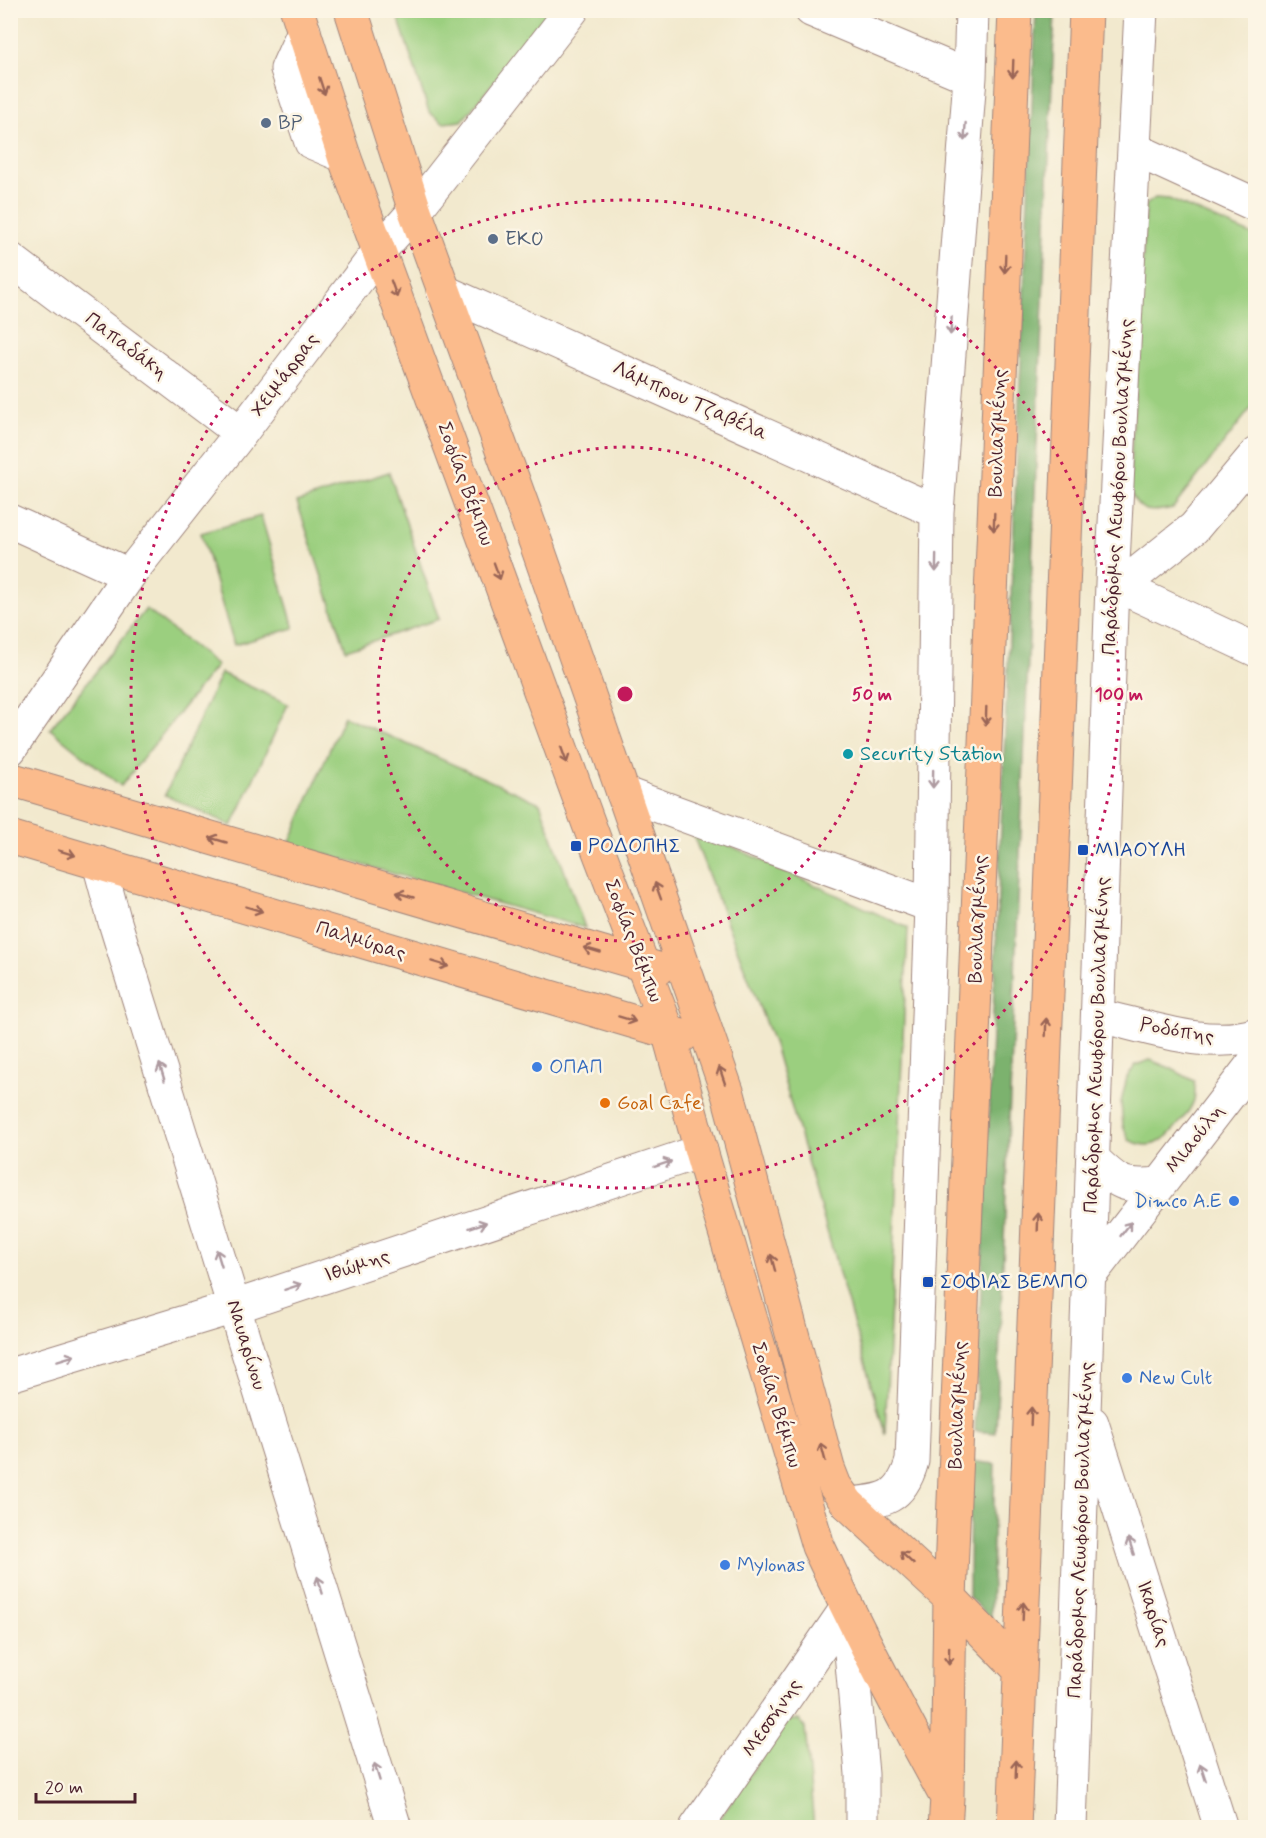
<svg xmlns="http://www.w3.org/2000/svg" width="1266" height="1838" font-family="Mynerve,sans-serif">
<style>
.green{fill:#9bcf7f;stroke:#727755;stroke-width:1.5}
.forest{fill:#7cb26e;stroke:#63684c;stroke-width:1.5}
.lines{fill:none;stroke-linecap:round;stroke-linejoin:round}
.minor-casing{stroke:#9e847c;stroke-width:35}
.major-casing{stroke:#9e847c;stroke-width:35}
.minor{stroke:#fff;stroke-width:33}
.major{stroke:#fbbb8c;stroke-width:33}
.oneway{stroke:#9a6557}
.oneway2{stroke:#ae9aa0}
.ring{fill:none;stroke:#c2185b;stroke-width:3;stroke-dasharray:3 6}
.service-dot{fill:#5c6f8a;stroke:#fcf5e5;stroke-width:2}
.culture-dot{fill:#0f9aa8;stroke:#fcf5e5;stroke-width:2}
.transit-dot{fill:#1a4fb4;stroke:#fcf5e5;stroke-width:2}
.shop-dot{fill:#3f7fe0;stroke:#fcf5e5;stroke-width:2}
.food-dot{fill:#e8710a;stroke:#fcf5e5;stroke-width:2}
.labels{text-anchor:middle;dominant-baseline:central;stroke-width:5;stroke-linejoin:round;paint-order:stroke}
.service-label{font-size:20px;fill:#4e5e75;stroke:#fcf5e5;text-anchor:start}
.street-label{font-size:20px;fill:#4a1f2b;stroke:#fcf5e5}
.culture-label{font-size:20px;fill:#0d838f;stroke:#fcf5e5;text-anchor:start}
.transit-label{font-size:20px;fill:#164399;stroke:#fcf5e5;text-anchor:start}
.shop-label{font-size:20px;fill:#366cbe;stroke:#fcf5e5;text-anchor:start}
.food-label{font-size:20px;fill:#c56008;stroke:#fcf5e5;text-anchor:start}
.centre{fill:#c2185b;stroke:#fcf5e5;stroke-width:3}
.ring-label{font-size:18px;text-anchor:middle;font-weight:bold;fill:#c2185b;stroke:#fcf5e5;stroke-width:5;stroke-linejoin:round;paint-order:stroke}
</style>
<rect width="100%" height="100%" fill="#fcf5e5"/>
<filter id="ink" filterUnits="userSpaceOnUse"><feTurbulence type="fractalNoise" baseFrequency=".0167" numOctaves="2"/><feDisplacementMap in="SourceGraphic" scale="12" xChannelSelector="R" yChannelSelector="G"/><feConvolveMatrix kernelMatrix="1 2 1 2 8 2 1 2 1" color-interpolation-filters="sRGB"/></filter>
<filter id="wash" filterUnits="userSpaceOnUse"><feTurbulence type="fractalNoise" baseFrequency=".008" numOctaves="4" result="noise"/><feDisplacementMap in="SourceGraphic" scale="24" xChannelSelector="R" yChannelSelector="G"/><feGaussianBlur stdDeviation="1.35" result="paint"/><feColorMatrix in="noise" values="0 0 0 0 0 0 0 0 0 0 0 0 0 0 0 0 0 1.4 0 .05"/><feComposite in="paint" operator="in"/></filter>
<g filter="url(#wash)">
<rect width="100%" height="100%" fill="#f2e9ce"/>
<path class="green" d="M396,11H552L462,121L443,123L429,112Z
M1155,198L1169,199L1255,236V403L1173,508C1149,513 1139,514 1129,489L1146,205Z
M389,472L439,619L346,650L297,502Z
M261,516L294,628L234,645L201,533Z
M146,609L217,665L121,786L50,729Z
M221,673L288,704L232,826L165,795Z
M344,716L540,803L585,928L289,844Z
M690,827L908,928L885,1434L774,1045Z
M1150,1060L1170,1068L1194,1081C1195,1088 1196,1093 1194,1100C1191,1111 1168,1139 1157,1143C1146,1147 1138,1144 1129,1140L1123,1126L1121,1102L1127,1077L1136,1065Z
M787,1720H799L805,1728L814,1827L713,1828Z"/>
<path class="forest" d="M1036,11H1055L996,1433L975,1431Z
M970,1461L995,1464L991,1619L969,1597Z"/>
</g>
<g filter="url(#ink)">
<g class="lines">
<defs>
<path id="minor" d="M811,10L970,77
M304,31L287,69L311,142L344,156
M1134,149L1256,205
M10,259L241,433
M443,291L937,512
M10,521L129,575
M1112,583L1256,650
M1120,587L1194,528L1256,454
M10,749L129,575L241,433L380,250L415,211L572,10
M623,793L932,906
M99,863L114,919L395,1828
M1099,1016C1145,1026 1209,1050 1256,1034
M1094,1160C1120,1185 1123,1187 1160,1184
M1090,1275L1256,1060
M10,1375L234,1307L701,1151
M1092,1423L1221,1828
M848,1504C884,1501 901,1500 912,1461L932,906L937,512L970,77L972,10
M847,1608L862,1774V1828
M696,1828L847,1608
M1070,1828L1112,583L1141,10"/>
<path id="major" d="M297,10L344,156L595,841L668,1031L701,1151L818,1546C858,1632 902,1716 947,1798
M351,10L415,211L537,546L728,1094L828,1468L835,1486L848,1504L950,1598L1020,1670
M10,779L658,969
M10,837L682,1036
M945,1828L947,1798L950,1598L1015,10
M1014,1828L1086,10"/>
</defs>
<use href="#minor" class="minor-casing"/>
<use href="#major" class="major-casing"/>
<use href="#minor" class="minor"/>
<use href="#major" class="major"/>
</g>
<defs><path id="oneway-shaft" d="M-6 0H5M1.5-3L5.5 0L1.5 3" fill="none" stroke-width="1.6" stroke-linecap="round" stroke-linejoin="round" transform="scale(1.5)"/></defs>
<g class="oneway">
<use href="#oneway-shaft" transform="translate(1013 69) rotate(92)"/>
<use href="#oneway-shaft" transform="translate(322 86) rotate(72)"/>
<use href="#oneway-shaft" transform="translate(1005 264) rotate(92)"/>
<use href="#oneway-shaft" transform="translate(394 289) rotate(70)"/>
<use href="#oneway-shaft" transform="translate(994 522) rotate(92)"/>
<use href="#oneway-shaft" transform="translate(497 571) rotate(70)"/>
<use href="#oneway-shaft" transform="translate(986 716) rotate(92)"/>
<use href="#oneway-shaft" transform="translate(564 755) rotate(70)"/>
<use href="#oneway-shaft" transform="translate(218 840) rotate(-164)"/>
<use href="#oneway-shaft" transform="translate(67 853) rotate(17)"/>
<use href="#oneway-shaft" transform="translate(658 891) rotate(-110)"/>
<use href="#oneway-shaft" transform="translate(405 895) rotate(-164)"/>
<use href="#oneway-shaft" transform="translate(254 909) rotate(17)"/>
<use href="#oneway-shaft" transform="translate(592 950) rotate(-164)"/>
<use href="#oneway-shaft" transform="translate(440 964) rotate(17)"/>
<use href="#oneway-shaft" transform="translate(627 1019) rotate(17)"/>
<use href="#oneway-shaft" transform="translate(1046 1027) rotate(-88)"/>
<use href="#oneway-shaft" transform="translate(722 1075) rotate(-109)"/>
<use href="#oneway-shaft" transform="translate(1038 1222) rotate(-88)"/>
<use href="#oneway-shaft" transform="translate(773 1263) rotate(-105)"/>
<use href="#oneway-shaft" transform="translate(1031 1416) rotate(-88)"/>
<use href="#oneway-shaft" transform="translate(823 1452) rotate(-105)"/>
<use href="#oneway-shaft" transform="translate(907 1558) rotate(-137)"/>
<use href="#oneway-shaft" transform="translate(1023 1611) rotate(-88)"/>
<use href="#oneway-shaft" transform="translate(949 1656) rotate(91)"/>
<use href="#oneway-shaft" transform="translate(1016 1769) rotate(-88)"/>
</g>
<g class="oneway2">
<use href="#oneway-shaft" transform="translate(965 132) rotate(94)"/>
<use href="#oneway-shaft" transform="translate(951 326) rotate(94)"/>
<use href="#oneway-shaft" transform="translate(936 563) rotate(91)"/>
<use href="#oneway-shaft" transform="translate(933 779) rotate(91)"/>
<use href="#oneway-shaft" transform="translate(162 1072) rotate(-107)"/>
<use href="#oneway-shaft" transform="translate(663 1164) rotate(-18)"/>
<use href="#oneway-shaft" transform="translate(478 1225) rotate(-18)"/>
<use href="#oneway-shaft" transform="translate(1126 1229) rotate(-52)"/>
<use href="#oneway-shaft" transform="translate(219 1258) rotate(-107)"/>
<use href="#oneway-shaft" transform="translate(293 1287) rotate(-18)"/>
<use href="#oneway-shaft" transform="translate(66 1358) rotate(-17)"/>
<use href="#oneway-shaft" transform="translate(1131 1546) rotate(-108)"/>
<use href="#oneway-shaft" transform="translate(320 1585) rotate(-107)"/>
<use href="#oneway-shaft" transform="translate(377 1772) rotate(-107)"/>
<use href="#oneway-shaft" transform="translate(1203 1772) rotate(-108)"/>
</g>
</g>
<g class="ring">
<circle cx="625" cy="694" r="247"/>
<circle cx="625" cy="694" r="494"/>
</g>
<g class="service-dot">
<circle cx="266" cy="123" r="6"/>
<circle cx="493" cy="239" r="6"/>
</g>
<circle class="culture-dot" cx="848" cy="754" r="6"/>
<g class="transit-dot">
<rect x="570" y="840" width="12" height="12" rx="3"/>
<rect x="1077" y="844" width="12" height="12" rx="3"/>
<rect x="922" y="1276" width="12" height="12" rx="3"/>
</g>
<g class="shop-dot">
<circle cx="537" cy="1067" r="6"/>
<circle cx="1234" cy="1201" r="6"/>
<circle cx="1127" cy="1378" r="6"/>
<circle cx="725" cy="1565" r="6"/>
</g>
<circle class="food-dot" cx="605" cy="1103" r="6"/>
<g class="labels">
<g class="service-label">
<text x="278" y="123">BP</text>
<text x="505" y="239">EKO</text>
</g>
<g class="street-label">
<text transform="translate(126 346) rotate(37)">Παπαδάκη</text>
<text transform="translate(285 375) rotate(-53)">Χειμάρρας</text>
<text transform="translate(690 401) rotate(24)">Λάμπρου Τζαβέλα</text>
<text transform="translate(998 433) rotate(-88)">Βουλιαγμένης</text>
<text transform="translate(465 484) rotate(70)">Σοφίας Βέμπω</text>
<text transform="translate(1118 487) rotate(-87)">Παράδρομος Λεωφόρου Βουλιαγμένης</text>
<text transform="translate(978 919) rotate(-88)">Βουλιαγμένης</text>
<text transform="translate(361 941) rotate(17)">Παλμύρας</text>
<text transform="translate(633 941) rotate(69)">Σοφίας Βέμπω</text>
<text transform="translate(1177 1031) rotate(10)">Ροδόπης</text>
<text transform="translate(1097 1045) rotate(-88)">Παράδρομος Λεωφόρου Βουλιαγμένης</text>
<text transform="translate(1195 1139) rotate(-52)">Μιαούλη</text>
<text transform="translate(357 1266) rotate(-18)">Ιθώμης</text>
<text transform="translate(246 1345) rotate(73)">Ναυαρίνου</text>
<text transform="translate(776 1405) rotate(73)">Σοφίας Βέμπω</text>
<text transform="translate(958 1405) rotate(-88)">Βουλιαγμένης</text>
<text transform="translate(1081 1530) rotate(-88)">Παράδρομος Λεωφόρου Βουλιαγμένης</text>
<text transform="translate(1153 1614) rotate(72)">Ικαρίας</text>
<text transform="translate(772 1718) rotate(-56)">Μεσσήνης</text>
</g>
<g class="culture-label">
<text x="860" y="754">Security Station</text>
</g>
<g class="transit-label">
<text x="588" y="846">ΡΟΔΟΠΗΣ</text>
<text x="1095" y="850">ΜΙΑΟΥΛΗ</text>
<text x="940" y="1282">ΣΟΦΙΑΣ ΒΕΜΠΟ</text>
</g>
<g class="shop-label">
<text x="549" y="1067">ΟΠΑΠ</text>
<text x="1222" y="1201" text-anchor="end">Dimco Α.Ε</text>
<text x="1139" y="1378">New Cult</text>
<text x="737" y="1565">Mylonas</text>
</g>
<g class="food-label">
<text x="617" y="1103">Goal Cafe</text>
</g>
</g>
<circle cx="625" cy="694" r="9" class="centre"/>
<g class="ring-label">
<text x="872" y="700">50 m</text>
<text x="1119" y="700">100 m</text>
</g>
<rect width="1266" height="1838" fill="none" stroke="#fcf5e5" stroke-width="36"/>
<path d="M36 1793v9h99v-9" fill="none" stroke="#4a1f2b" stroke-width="3"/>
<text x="45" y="1793" font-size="18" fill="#4a1f2b" stroke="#fcf5e5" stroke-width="4.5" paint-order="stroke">20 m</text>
</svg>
